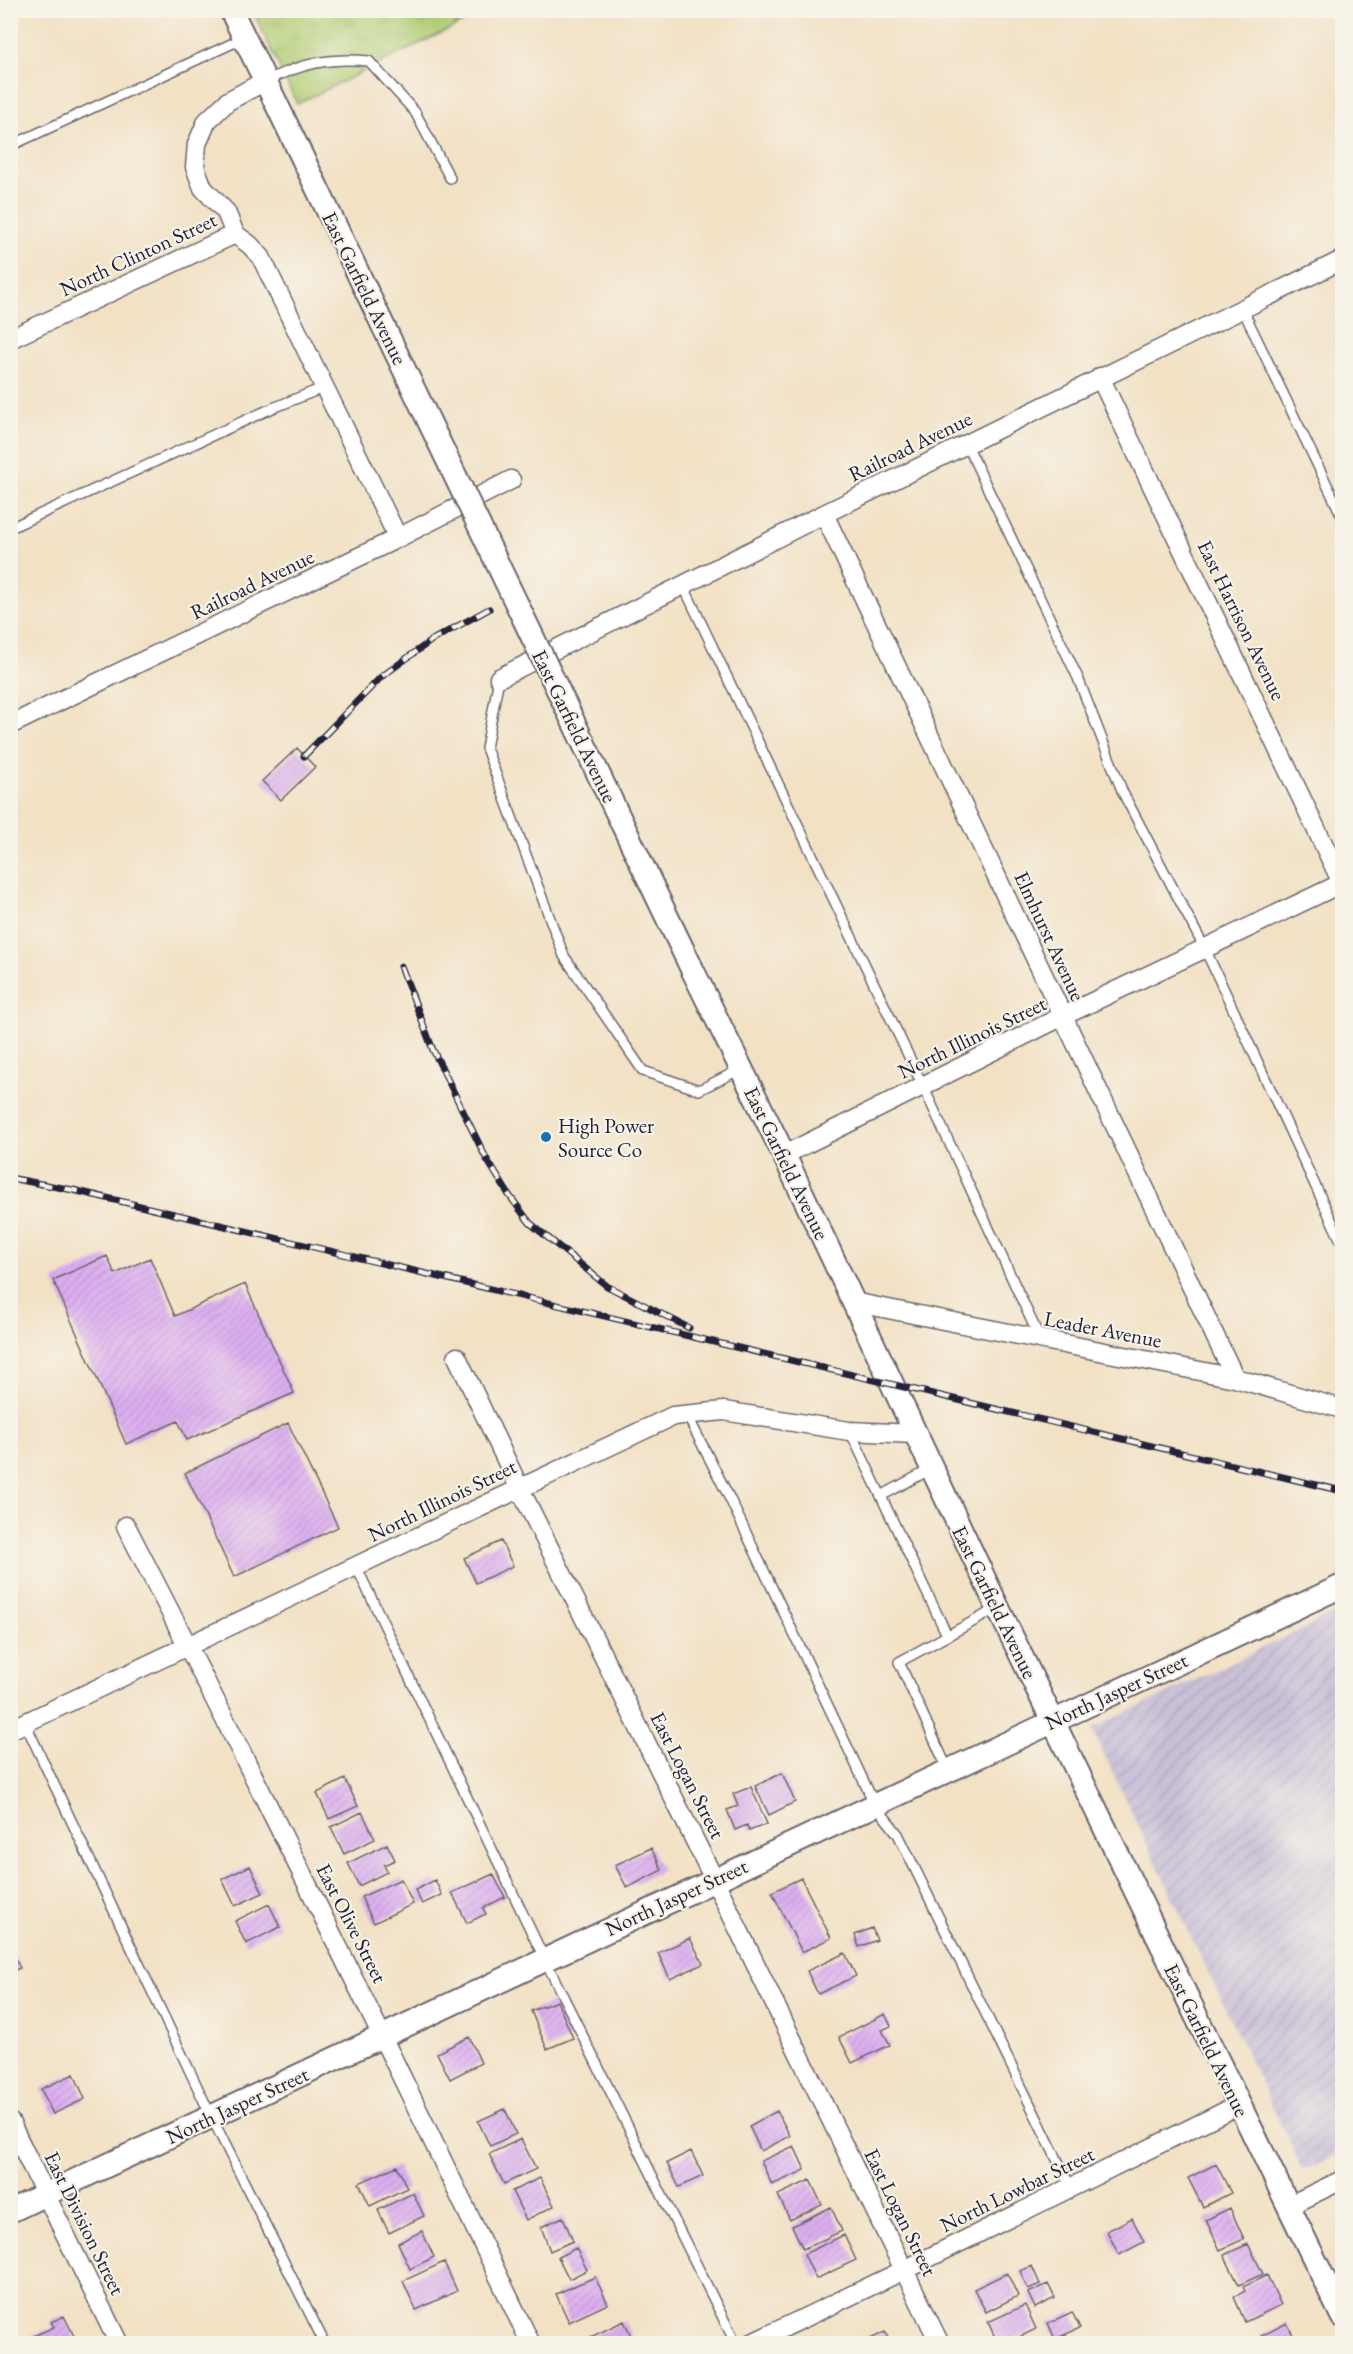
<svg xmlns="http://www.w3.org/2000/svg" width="1353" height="2354" font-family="'EB Garamond',serif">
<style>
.industrial{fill:url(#industrial-furrows)}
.grass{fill:url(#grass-tufts);stroke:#6a7858;stroke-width:1.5}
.building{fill:url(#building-hatch)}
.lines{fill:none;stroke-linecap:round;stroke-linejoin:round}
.service-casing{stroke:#6b656b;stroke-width:12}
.minor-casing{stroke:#6b656b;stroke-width:21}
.tertiary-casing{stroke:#6b656b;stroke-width:26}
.service{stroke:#fff;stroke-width:9}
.minor{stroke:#fff;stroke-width:18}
.tertiary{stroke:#fff;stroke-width:22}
.rail-casing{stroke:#22223b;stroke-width:7}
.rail{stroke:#f7f3e8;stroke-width:4.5;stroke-dasharray:14;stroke-linecap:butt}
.tertiary-bridge-casing{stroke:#6b656b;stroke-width:26;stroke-linecap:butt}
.tertiary-bridge{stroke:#fff;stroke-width:22}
.poi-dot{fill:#1f6fb2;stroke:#f7f3e8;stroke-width:2}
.labels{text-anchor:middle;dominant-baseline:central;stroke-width:4.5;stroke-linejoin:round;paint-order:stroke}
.street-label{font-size:21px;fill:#22223b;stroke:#f7f3e8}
.poi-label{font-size:21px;fill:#22223b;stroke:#f7f3e8;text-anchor:start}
</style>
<defs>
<pattern id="industrial-furrows" width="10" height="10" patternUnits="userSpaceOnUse" patternTransform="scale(1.5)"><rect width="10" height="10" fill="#c9bfd7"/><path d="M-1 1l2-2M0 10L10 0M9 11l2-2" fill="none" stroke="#aca4b9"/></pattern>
<pattern id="grass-tufts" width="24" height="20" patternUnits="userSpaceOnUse" patternTransform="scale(1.5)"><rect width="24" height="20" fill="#b1cd74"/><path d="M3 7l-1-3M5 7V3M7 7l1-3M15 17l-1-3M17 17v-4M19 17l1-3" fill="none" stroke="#98b065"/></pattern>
<pattern id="building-hatch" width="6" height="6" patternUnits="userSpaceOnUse" patternTransform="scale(1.5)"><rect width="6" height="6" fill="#ddaff0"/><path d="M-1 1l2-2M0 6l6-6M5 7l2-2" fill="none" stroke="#bd96cf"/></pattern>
</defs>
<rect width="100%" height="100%" fill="#f7f3e8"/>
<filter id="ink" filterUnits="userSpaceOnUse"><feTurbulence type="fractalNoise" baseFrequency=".0167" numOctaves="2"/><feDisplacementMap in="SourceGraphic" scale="12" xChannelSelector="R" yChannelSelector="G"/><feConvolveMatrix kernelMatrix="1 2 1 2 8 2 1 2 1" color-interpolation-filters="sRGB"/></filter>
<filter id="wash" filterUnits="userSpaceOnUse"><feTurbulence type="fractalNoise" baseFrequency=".008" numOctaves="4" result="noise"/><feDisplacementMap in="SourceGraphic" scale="24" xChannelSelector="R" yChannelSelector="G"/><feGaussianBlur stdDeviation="1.35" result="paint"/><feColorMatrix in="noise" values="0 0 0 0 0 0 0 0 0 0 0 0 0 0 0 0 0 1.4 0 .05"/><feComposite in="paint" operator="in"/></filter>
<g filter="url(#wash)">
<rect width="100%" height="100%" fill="#f2e1c5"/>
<path class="industrial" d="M1342,1610V2152L1303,2171L1092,1729Z"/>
<path class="grass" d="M253,11H486L297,104Z"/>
<g id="blocks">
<path class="building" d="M297,748L315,767L281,800L262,781Z
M107,1256L115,1274L150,1258L175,1316L245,1284L294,1393L187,1440L178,1421L126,1444L53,1280Z
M288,1423L338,1527L234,1577L185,1473Z
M501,1541L513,1566L476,1583L464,1558Z
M782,1773L795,1802L769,1815L755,1786Z
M345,1779L358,1806L329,1819L317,1793Z
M751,1787L767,1824L749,1831L747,1825L735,1830L727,1810L738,1806L733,1794Z
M362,1812L375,1839L344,1854L331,1827Z
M387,1844L395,1860L384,1865L387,1872L359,1886L348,1863Z
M651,1848L662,1870L627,1888L615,1865Z
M250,1866L263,1893L235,1906L222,1879Z
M493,1874L505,1897L483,1908L486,1914L467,1923L452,1893Z
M801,1878L831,1938L802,1952L772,1892Z
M401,1879L413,1904L374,1923L361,1897Z
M435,1880L442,1895L422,1904L415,1890Z
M269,1904L280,1927L246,1944L235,1921Z
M872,1928L877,1940L859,1947L855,1935Z
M690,1938L703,1964L670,1979L658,1953Z
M10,1948L20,1968L10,1972Z
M845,1953L856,1976L818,1994L807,1971Z
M557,2001L573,2038L547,2049L531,2011Z
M885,2014L891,2026L882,2030L890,2045L852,2063L839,2037Z
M469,2037L481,2063L450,2079L437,2053Z
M74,2074L85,2099L53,2114L41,2089Z
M505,2109L516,2134L490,2146L478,2121Z
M777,2111L790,2136L761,2151L749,2126Z
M521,2139L536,2169L504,2184L489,2154Z
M794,2146L805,2170L772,2185L761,2161Z
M691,2151L703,2176L679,2187L667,2163Z
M1216,2164L1231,2193L1203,2207L1188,2178Z
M397,2166L407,2188L370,2206L359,2183Z
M540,2178L554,2206L526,2220L512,2191Z
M810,2180L822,2205L790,2220L778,2195Z
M413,2193L424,2216L389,2233L378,2210Z
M831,2207L842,2231L803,2249L792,2226Z
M1230,2208L1244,2239L1220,2250L1206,2220Z
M563,2217L573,2241L550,2251L541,2227Z
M1132,2218L1144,2242L1119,2255L1107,2231Z
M422,2231L434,2257L410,2269L398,2243Z
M844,2235L856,2260L816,2279L804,2254Z
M1248,2244L1263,2274L1239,2285L1224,2255Z
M576,2248L587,2270L569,2279L558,2257Z
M444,2262L457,2291L416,2310L403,2281Z
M1032,2266L1040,2284L1028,2289L1020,2271Z
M1007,2273L1018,2296L986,2312L974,2289Z
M1267,2275L1281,2305L1245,2322L1234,2297L1245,2291L1243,2287Z
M595,2277L608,2304L569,2322L556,2294Z
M1048,2284L1055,2298L1035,2308L1028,2293Z
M1025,2305L1036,2329L1005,2344H998L988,2322Z
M1072,2312L1080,2328L1055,2339L1048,2323Z
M64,2316L78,2344H29L27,2339L54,2327L51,2322Z
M624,2321L635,2344H586L584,2340Z
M1287,2323L1297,2344H1264L1261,2336Z
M885,2332L891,2344H860Z"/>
</g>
</g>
<g filter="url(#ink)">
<use href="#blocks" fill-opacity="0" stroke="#6b656b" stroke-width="1.5"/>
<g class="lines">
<defs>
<path id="service" d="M265,81C302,64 328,57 369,61L415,112L450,178
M10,146L244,38
M1242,308L1342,516
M966,443L1078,678L1123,793L1205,949L1342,1243
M10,528L268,410L325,387
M683,585L923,1086L1040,1339
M499,678L486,748L564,956L643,1071L699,1090L741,1069
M687,1415L730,1499L875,1805L898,1834L1071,2188
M850,1431L947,1635
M881,1496L931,1469
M356,1566L545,1960L736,2344
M25,1723L211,2116L325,2344
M948,1770L899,1662L998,1608"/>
<path id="minor" d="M235,234L250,245L261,257L398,538
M10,339L235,234L226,212L203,188L195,167L197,144L207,121L228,101L265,81
M1100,377L1342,883
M824,514L1235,1378
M499,678L824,514L1342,260
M10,725L398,538L511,480
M784,1155L1063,1016L1342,883
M853,1302L1235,1378L1342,1409
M457,1357L519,1487L714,1879L940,2344
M126,1526C266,1796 399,2070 531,2344
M10,1730L673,1416L724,1411L849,1431L914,1434
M10,2122L119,2344
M1288,2206L1342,2180
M750,2344L904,2270L1238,2105"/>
<path id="tertiary" d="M231,10L305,163
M692,969L784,1155L998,1608L1342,2316
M10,2211L1342,1586"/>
</defs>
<use href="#service" class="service-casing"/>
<use href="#minor" class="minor-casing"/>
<use href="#tertiary" class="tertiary-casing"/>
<use href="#service" class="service"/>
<use href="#minor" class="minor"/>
<use href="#tertiary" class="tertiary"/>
<defs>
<path id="rail" d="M304,756L381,677L432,640L489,609
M401,966L433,1050L486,1158L509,1195L530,1223L607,1286L689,1328
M10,1178L73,1190L1342,1491"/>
</defs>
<use href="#rail" class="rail-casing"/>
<use href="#rail" class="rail"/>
<defs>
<path id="tertiary-bridge" d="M305,163L692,969"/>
</defs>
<use href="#tertiary-bridge" class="tertiary-bridge-casing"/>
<use href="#tertiary-bridge" class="tertiary-bridge"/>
</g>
</g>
<circle class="poi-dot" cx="546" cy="1137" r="6"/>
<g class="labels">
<g class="street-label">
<text transform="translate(138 254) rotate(-25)">North Clinton Street</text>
<text transform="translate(365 288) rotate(64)">East Garfield Avenue</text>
<text transform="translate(910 446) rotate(-26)">Railroad Avenue</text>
<text transform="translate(252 584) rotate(-26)">Railroad Avenue</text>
<text transform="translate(1242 620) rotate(64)">East Harrison Avenue</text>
<text transform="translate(575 726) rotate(64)">East Garfield Avenue</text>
<text transform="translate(1050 936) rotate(65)">Elmhurst Avenue</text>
<text transform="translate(972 1037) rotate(-26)">North Illinois Street</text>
<text transform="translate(787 1163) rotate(64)">East Garfield Avenue</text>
<text transform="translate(1103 1329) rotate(11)">Leader Avenue</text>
<text transform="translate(442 1500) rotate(-26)">North Illinois Street</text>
<text transform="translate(995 1602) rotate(64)">East Garfield Avenue</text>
<text transform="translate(1116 1691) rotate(-25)">North Jasper Street</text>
<text transform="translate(688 1775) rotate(63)">East Logan Street</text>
<text transform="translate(676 1897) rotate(-25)">North Jasper Street</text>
<text transform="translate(352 1923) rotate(63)">East Olive Street</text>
<text transform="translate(1207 2040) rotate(64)">East Garfield Avenue</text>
<text transform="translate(237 2105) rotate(-25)">North Jasper Street</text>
<text transform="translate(1017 2189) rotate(-26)">North Lowbar Street</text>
<text transform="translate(901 2212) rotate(64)">East Logan Street</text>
<text transform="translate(85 2223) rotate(64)">East Division Street</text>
</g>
<g class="poi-label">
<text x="558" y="1125">High Power<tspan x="558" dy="24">Source Co</tspan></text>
</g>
</g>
<rect width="1353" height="2354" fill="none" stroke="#f7f3e8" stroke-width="36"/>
</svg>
